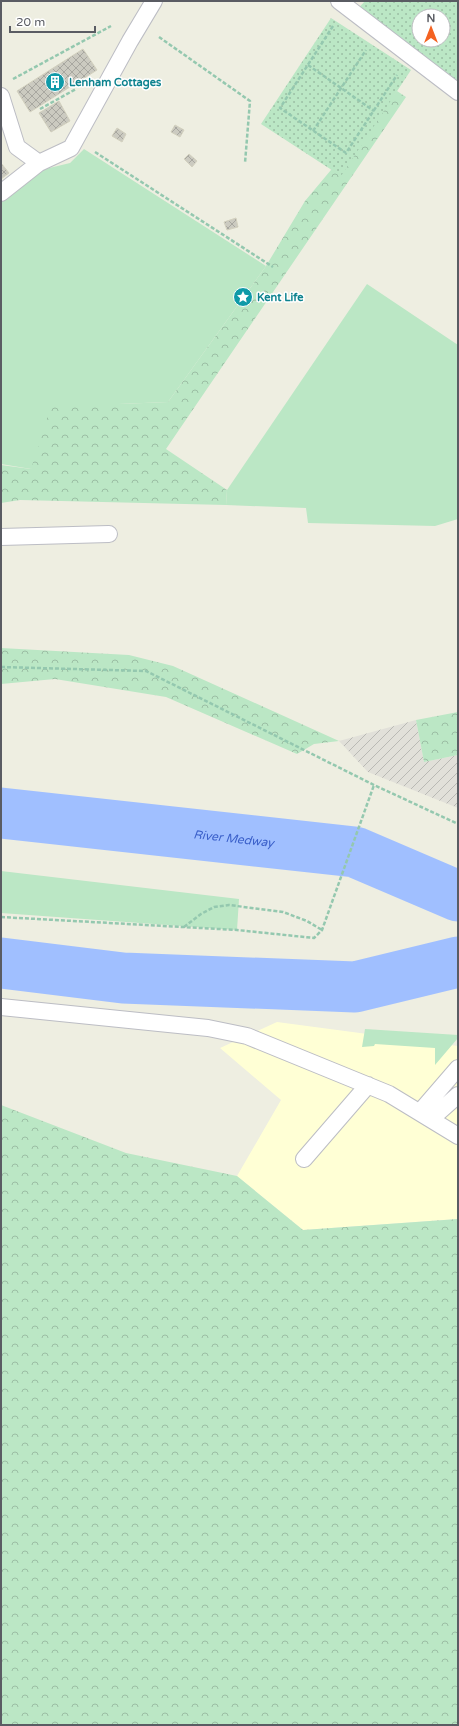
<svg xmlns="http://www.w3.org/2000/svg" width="459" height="1726" font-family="'Varela Round',sans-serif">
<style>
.commercial{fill:#ffffd5}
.industrial{fill:url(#industrial-furrows)}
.grass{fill:#bbe7c5}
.forest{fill:url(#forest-crowns)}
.garden{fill:url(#garden-dots);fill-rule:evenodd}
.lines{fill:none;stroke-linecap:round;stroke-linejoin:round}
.river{stroke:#a0bfff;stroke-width:51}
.building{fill:url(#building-cross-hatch);stroke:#d3d1bf}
.lane-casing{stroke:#bcbdc4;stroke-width:18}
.path{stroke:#94c8af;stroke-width:2.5;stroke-dasharray:4 2;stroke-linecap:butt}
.lane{stroke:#fff;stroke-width:16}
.labels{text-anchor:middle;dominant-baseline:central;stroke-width:3;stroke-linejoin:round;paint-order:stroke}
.culture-label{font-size:11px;font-weight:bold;fill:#0d838f;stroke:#fff;text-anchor:start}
.water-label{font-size:12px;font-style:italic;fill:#3b60ca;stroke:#fff}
</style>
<defs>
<pattern id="industrial-furrows" width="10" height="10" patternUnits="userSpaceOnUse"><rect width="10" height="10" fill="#e1e0d9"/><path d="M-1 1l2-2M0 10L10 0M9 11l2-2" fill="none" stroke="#b9b9b4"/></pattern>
<pattern id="forest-crowns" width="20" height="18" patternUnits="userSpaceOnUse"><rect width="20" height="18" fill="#bbe7c5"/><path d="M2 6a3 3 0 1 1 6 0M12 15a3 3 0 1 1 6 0" fill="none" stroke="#9bbea4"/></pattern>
<pattern id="garden-dots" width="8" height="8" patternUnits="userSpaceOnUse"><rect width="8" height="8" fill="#bbe7c5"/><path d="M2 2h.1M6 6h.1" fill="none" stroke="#9bbea4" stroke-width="1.8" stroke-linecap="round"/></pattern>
<pattern id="building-cross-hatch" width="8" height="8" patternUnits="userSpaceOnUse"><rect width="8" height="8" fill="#cbcac0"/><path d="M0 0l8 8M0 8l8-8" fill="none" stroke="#a8a7a0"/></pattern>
</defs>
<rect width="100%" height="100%" fill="#eeeee1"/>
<path class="commercial" d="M277,1022L458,1046V1219L303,1230L237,1176L281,1100L220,1048Z"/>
<path class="industrial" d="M416,720L424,762L458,755V808L368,772L339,741Z"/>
<path class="grass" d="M84,149L266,266L168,402L119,404L31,469L1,464V201L41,170L70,163Z
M367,284L458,345V519L435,526L308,523L306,508L226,505L227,490Z
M1,871L239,899L237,930L1,913Z
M365,1029L458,1035V1038L435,1065V1048L375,1044L374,1046L362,1047Z"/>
<path class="forest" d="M397,91L406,97L166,449L227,490L226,505L20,500L1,503V465L31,469L52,402L119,404L168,402L266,266L305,201Z
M1,648L129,655L173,666L339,741L314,744L297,754L166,697L55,679L1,684Z
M458,712V755L424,762L416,720Z
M1,1105L126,1153L237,1176L303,1230L458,1219V1725H1Z"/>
<path class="garden" d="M365,1H458V86L354,13ZM419,16H443V40H419Z
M331,18L411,70L341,176L261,124Z"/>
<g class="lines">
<g class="river">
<path id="s1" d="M1,813L355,852L458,896"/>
<path d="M1,963L123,978L355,987L458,962"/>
</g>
</g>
<path class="building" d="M83,49L97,70L30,112L17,91Z
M59,101L70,121L51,132L39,113Z
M175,125L184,130L180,137L171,132Z
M117,128L126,134L122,142L112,136Z
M189,154L197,161L192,167L184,159Z
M1,163L9,173L1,179Z
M236,218L238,227L227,230L224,222Z"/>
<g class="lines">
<defs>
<path id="lane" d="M339,1L458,92
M1,96L17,147L39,163L71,148L130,41L154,1
M1,193L39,163
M1,537L109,534
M1,1007L208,1028L247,1036L389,1094L458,1136
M420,1112L458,1068
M431,1119L458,1095
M304,1159L368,1085"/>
</defs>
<use href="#lane" class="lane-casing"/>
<path class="path" d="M333,26L280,108L346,153L397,75
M159,37L250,101L245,163
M308,65L374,111
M13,79L111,26
M40,109L76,89
M313,131L366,50
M95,152L273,267
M1,667L146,671L374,785L458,824
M1,917L237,930L314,938L322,930L374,785
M184,927L201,914L214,907L229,905L283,912L307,921L322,930"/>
<use href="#lane" class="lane"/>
</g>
<defs>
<symbol id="building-disc" viewBox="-11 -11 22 22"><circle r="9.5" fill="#0f9aa8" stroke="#fff"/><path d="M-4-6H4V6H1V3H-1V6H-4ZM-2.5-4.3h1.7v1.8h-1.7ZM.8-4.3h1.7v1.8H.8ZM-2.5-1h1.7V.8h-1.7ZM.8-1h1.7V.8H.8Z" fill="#fff"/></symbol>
<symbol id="sight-disc" viewBox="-11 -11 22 22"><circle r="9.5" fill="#0f9aa8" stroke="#fff"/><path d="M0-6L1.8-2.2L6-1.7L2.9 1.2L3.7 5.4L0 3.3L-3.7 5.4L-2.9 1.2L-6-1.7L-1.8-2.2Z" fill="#fff"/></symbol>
</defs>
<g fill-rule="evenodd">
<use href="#building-disc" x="44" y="71" width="22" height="22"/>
<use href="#sight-disc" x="232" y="286" width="22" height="22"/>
</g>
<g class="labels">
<g class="culture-label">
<text x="69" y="82">Lenham Cottages</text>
<text x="257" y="297">Kent Life</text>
</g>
<g class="water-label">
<text stroke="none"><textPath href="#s1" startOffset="234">River Medway</textPath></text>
</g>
</g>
<rect width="459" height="1726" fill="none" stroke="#5a5c63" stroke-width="4"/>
<g transform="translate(431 28)"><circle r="19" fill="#ffffff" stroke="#bdbec1"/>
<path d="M0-3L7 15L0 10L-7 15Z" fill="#f46221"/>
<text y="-6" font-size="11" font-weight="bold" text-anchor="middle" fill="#5a5c63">N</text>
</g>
<path d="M10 26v6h85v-6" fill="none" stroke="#5a5c63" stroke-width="2"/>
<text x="16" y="26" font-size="12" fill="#5a5c63" stroke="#ffffff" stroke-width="3" paint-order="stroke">20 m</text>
</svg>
